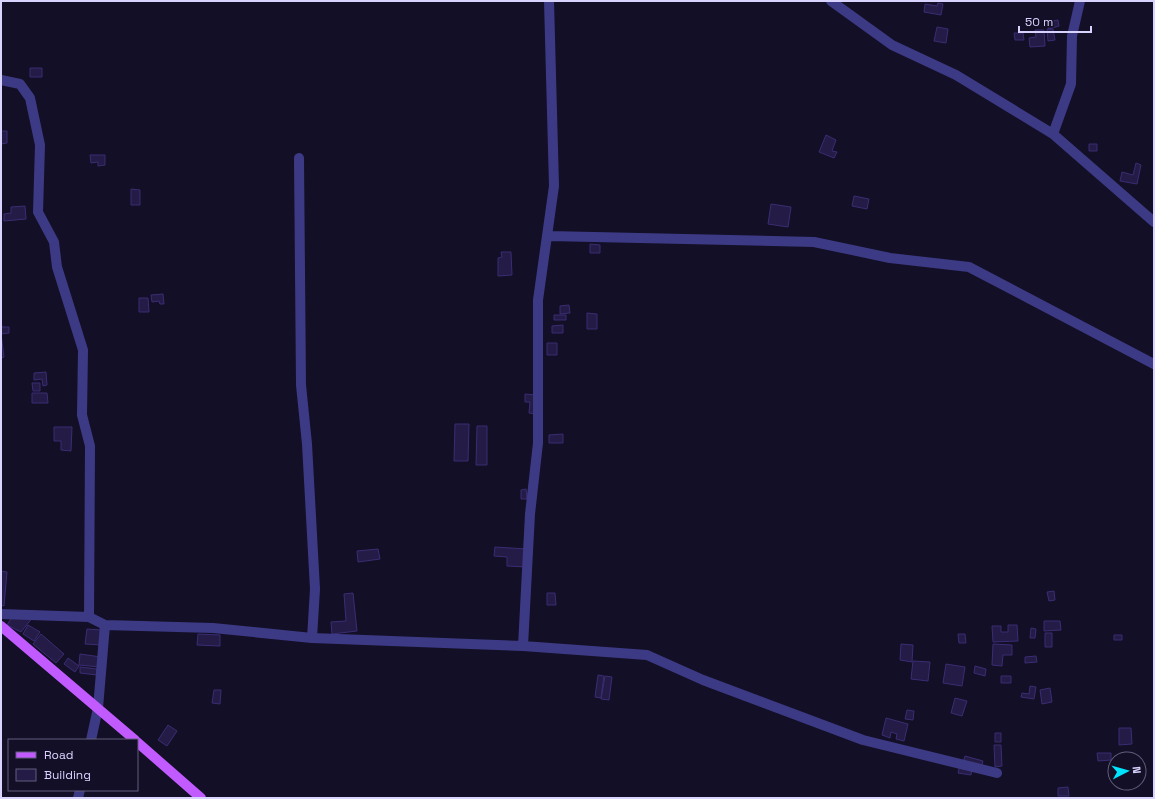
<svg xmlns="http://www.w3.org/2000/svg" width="1155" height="799" font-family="'Space Grotesk',sans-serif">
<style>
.building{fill:#241b47;stroke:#3b2d73}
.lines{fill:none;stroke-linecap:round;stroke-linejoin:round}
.minor{stroke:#3d3a85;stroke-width:10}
.major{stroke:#c25bff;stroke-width:10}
</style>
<rect width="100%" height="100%" fill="#130f26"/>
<path class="building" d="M938,3L943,4L941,15L924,12L925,4L937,6Z
M1058,20L1059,26L1049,29L1047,22Z
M937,27L948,29L946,43L934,41Z
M1047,29H1053L1055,40L1048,41Z
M1035,30H1044L1045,46L1030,47L1029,38L1036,37Z
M1014,33H1023L1024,40H1015Z
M30,68H42V77H30Z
M1,131H7V143L1,144Z
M826,135L836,140L832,151L837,152L834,158L819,152Z
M1089,144H1097V151H1089Z
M90,155H105V165L98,166V162L91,163Z
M1136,163L1141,165L1137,184L1120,181L1122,172L1133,175Z
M131,189L140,190V205H131Z
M854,196L869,199L867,209L852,206Z
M771,204L791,207L788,227L768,224Z
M25,206L26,219L4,221V214L11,213V207Z
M590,244L600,245V253H590Z
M501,252H511L512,275L498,276V258L502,257Z
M163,294L164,304H160L159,301L152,302L151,295Z
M139,298H148L149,312H139Z
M569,305L570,313L560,314V306Z
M587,313L597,314V329H587Z
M554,315H566V320H554Z
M1,322L2,327H9V333L1,334L4,357L1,358Z
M563,325V333H552V326Z
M547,343H557V355H547Z
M46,372L47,385L43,386L42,379L34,380V373Z
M32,383H40V391H33Z
M32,393H47L48,403H32Z
M525,394L536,395V414L529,413L530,402H525Z
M455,424H469L468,461H454Z
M477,426H487V465H476Z
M54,427H72L71,451L61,450V441H54Z
M563,434V443H549V435Z
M526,489L527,499H521V490Z
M495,547L527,549L526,567L507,566V557L494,556Z
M378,549L380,559L358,562L357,551Z
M1,571L7,572L4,606L1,605Z
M1054,591L1055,600L1049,601L1047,592Z
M353,593L357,631L332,634L331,622L346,621L344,594Z
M547,593H555L556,605H547Z
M12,617H33L21,632L7,625Z
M1044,621H1060L1061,630L1044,631Z
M28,625L40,632L34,641L23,634Z
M1008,625H1017L1018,641L993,642L992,626H1001V632H1008Z
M1031,628L1036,629L1035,638H1030Z
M87,629L102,630L101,645L85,644Z
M1045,633H1052V647H1045Z
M41,634L64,654L56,663L33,644Z
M198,634L220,635V646L197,645Z
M958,634H965L966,643H959Z
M1114,635H1122V640H1114Z
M901,644L913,645L912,662L900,660Z
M993,644L1012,645V655H1003L1002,666L992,665Z
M80,654L101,657L100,667L79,665Z
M1036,656L1037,662L1025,663V657Z
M68,658L79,666L75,672L64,664Z
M913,661L930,662L928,681L911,679Z
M946,664L965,667L962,686L943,683Z
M975,666L986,669L985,676L974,673Z
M80,667L97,669V675L80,673Z
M598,675L604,676L601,698L595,697Z
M605,676L612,677L609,700L601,699Z
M1001,676H1011V683H1001Z
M1030,686L1036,687L1034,699L1021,697L1022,693L1029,694Z
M1050,688L1052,702L1042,704L1040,690Z
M214,690H221L220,704L212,703Z
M955,698L967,701L962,716L951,713Z
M907,710L914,711L913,720L905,719Z
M886,718L908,724L904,741L896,739L897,734L891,732L890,738L882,735Z
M168,725L177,731L167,746L158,740Z
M1119,728H1131L1132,744L1119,745Z
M995,733H1001V742H995Z
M994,745H1001L1002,766L995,767Z
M1097,753H1111V760L1098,761Z
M965,756L983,761L981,768L963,763Z
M960,765L972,767L971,775L958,773Z
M1068,787L1069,796H1058V788Z"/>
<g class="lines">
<path class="minor" d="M549,1L554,186L538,300V443L530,514L523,646L647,655L703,680L863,740L997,773
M831,1L892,45L956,75L1053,134
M1080,1L1072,36L1071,84L1053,134L1154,222
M1,80L20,84L30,98L40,145L38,212L54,242L57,267L83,350L82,415L90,446L89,617
M299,158L301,385L307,444L315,589L312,638
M549,236L814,242L890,258L969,267L1154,364
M1,614L89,617L105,625L213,628L312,638L523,646
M91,740L98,708L105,625
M78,798L80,790"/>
<path class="major" d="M1,626L135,740
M137,742L201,798"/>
</g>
<rect width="1155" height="799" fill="none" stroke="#d9d4ff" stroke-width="4"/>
<rect x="8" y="739" width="130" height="52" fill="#130f26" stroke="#625e7d"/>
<rect x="16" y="752" width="20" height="6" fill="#c25bff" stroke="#625e7d"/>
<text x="44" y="759" font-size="12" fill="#d9d4ff">Road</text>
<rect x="16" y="769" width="20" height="12" fill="#241b47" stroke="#625e7d"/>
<text x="44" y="779" font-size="12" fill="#d9d4ff">Building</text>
<g transform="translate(1127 771) rotate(84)"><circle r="19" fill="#130f26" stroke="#625e7d"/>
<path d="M0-3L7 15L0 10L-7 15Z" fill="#00e5ff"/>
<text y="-6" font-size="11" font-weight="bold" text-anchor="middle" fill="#d9d4ff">N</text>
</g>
<path d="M1019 26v6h72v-6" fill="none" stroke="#d9d4ff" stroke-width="2"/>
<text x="1025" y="26" font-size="12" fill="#d9d4ff" stroke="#130f26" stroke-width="3" paint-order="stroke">50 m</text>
</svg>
